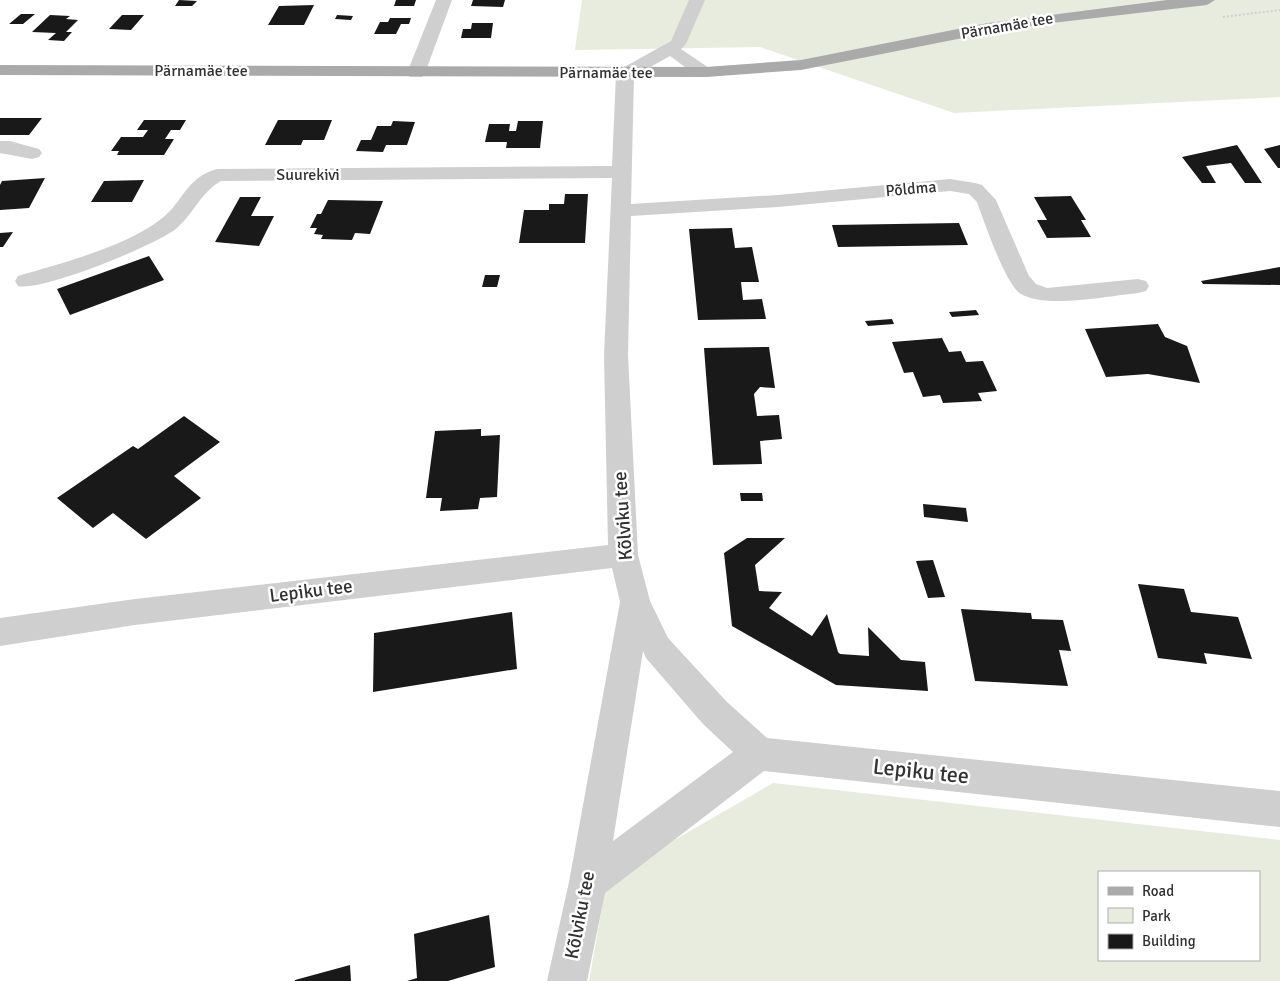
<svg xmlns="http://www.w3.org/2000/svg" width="1280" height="981" font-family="Signika,sans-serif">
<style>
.green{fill:#e8ecde;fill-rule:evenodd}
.building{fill:#191919}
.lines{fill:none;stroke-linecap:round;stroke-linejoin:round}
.path{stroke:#cfcfcf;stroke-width:2;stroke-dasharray:2 2;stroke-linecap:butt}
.minor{fill:#cfcfcf;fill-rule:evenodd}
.major{fill:#aaa;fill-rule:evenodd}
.labels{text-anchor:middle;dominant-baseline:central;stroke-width:5;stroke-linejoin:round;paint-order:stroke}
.far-street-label{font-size:16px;fill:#323232;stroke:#fff}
.street-label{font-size:19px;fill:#323232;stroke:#fff}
.near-street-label{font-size:22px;fill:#323232;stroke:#fff}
</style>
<rect width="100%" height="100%" fill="#fff"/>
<path class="green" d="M582,0H1280V97L954,113L760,47L575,50Z
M773,783L1280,840V981H589L607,879ZM1099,872H1259V960H1099Z"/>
<path class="building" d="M179,0L197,1L192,6H175Z
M396,0H416L414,6H394Z
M473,0H505L503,7L471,6Z
M314,5L304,25H268L279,6Z
M21,14H35L23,24H9Z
M50,15L70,16L66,19L78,20L66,32H72L64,41L48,40L56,33L32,32Z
M122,15H144L131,30L109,29Z
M337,15L353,16L351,20L335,19Z
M390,18H411L409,24H401L396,34H374L380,22H388Z
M472,23H493L491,38H461L463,29H471Z
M0,118H42L29,135H0Z
M144,120H186L180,130H171L165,139H174L164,155H117L119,151H111L121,137H143L148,130H137Z
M278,120H332L324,140H303L301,145H265Z
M393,121L415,122L407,145H386L383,152L356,151L361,140H371L377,126H391Z
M518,121H543L540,148H506L507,142H485L489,124H510L509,131H516Z
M1237,145L1262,183H1245L1231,163L1206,166L1216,183H1202L1182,157Z
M1280,145V168H1278L1264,149Z
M45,178L29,208L0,210V185L2,181Z
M144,180L132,202H91L104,181Z
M565,194H588L585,243H519L524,210H549V204H564Z
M1071,196L1086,220H1081L1091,237L1047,238L1037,220H1047L1034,197Z
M240,197H261L251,216H274L259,246L215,242Z
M328,200L383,201L370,234L355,233L352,240L321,239L323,235L314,234L317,228H310L317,214H321Z
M959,223L968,245L838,247L832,225Z
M732,228L735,248L752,247L759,282H741L743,300L762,299L766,319L698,320L689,229Z
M13,232L3,247H0V233Z
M149,256L164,280L70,315L57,289Z
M1280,267V285L1203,284L1201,281Z
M485,275H500L497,287H482Z
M976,310L979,315L952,317L949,312Z
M892,319L894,324L868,326L865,321Z
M1158,324L1165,337L1187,346L1200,383L1148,374L1106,377L1085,329Z
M942,338L949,352L961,351L966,362L983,361L997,391L978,393L982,401L943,403L940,395L923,397L913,372L904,373L892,342Z
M769,347L775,388L760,387L754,394L757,416L779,415L782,439L760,441L762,464L713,465L704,348Z
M184,416L220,442L174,476L201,498L146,539L113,513L93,528L57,498L133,446L138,449Z
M481,429V436L500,435L497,497L480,498L478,509L440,511L442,498H426L435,431Z
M740,493H762L763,501H741Z
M923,504L966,508L968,522L924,517Z
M747,538H785L755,565L759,591L782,592L769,608L812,636L827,614L838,652L840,654L869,656L868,627L901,660L925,662L928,691L836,685L732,626L724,553Z
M933,560L945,597L928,598L916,561Z
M1138,584L1184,589L1191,612L1238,617L1252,659L1204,653L1207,664L1158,658Z
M961,609L1031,613L1032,619L1063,620L1071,651L1059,650L1068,686L975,681Z
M512,612L517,669L373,692L374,633Z
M489,915L495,967L448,981H407L417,978L414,934Z
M350,965L351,981H295V980Z"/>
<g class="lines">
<path class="path" d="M1223,17L1280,10"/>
<path class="minor" d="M436,0H452L425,73L422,77H410L407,73Z
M689,0H705L686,44L681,49L715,72L712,76C697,79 682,64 670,56L634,76L631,204L778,195L950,179L975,183L982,185L996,200L1029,276L1036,284L1047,288L1138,279L1146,281L1149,286L1146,291L1138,293C1108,296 1046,309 1021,294C1006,286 984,221 977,202L969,194L950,191L778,207L631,216L628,355L638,555L650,601L668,638L727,702L767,738L1280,791V827L764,771L605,893L587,981H547L569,882L620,602L612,568L135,625L0,646V618L135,599L608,545L604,355L612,178L221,181C201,192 194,213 177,228C157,245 41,292 18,286L15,281L18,276C62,263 125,247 161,219C183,203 186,177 217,169L612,166L616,74L619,70L671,41ZM643,651L646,658L703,724L733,752L613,841Z
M0,141H10L39,149L42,153L39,157L32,159L0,153Z"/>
<path class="major" d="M1167,0H1215L1207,5L1052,23L988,33L801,70L706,77L0,75V65L706,67L801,60L988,23Z"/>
</g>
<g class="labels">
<g class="far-street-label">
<text transform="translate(1007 26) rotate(-10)">Pärnamäe tee</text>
<text x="201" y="71">Pärnamäe tee</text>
<text x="606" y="73">Pärnamäe tee</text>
<text x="308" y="175">Suurekivi</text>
<text transform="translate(911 189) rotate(-5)">Põldma</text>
</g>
<g class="street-label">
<text transform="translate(623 516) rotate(-94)">Kõlviku tee</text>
<text transform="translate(311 591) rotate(-7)">Lepiku tee</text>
<text transform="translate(580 915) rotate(-79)">Kõlviku tee</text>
</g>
<g class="near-street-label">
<text transform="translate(921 771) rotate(6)">Lepiku tee</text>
</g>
</g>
<rect x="1098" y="871" width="162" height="90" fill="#ffffff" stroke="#adadad"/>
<rect x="1108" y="887" width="25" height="8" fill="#aaaaaa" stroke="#adadad"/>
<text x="1142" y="896" font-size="15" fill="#323232">Road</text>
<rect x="1108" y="908" width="25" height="15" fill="#e8ecde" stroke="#adadad"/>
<text x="1142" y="921" font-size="15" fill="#323232">Park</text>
<rect x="1108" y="934" width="25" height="15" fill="#191919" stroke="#adadad"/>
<text x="1142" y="946" font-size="15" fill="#323232">Building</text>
</svg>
